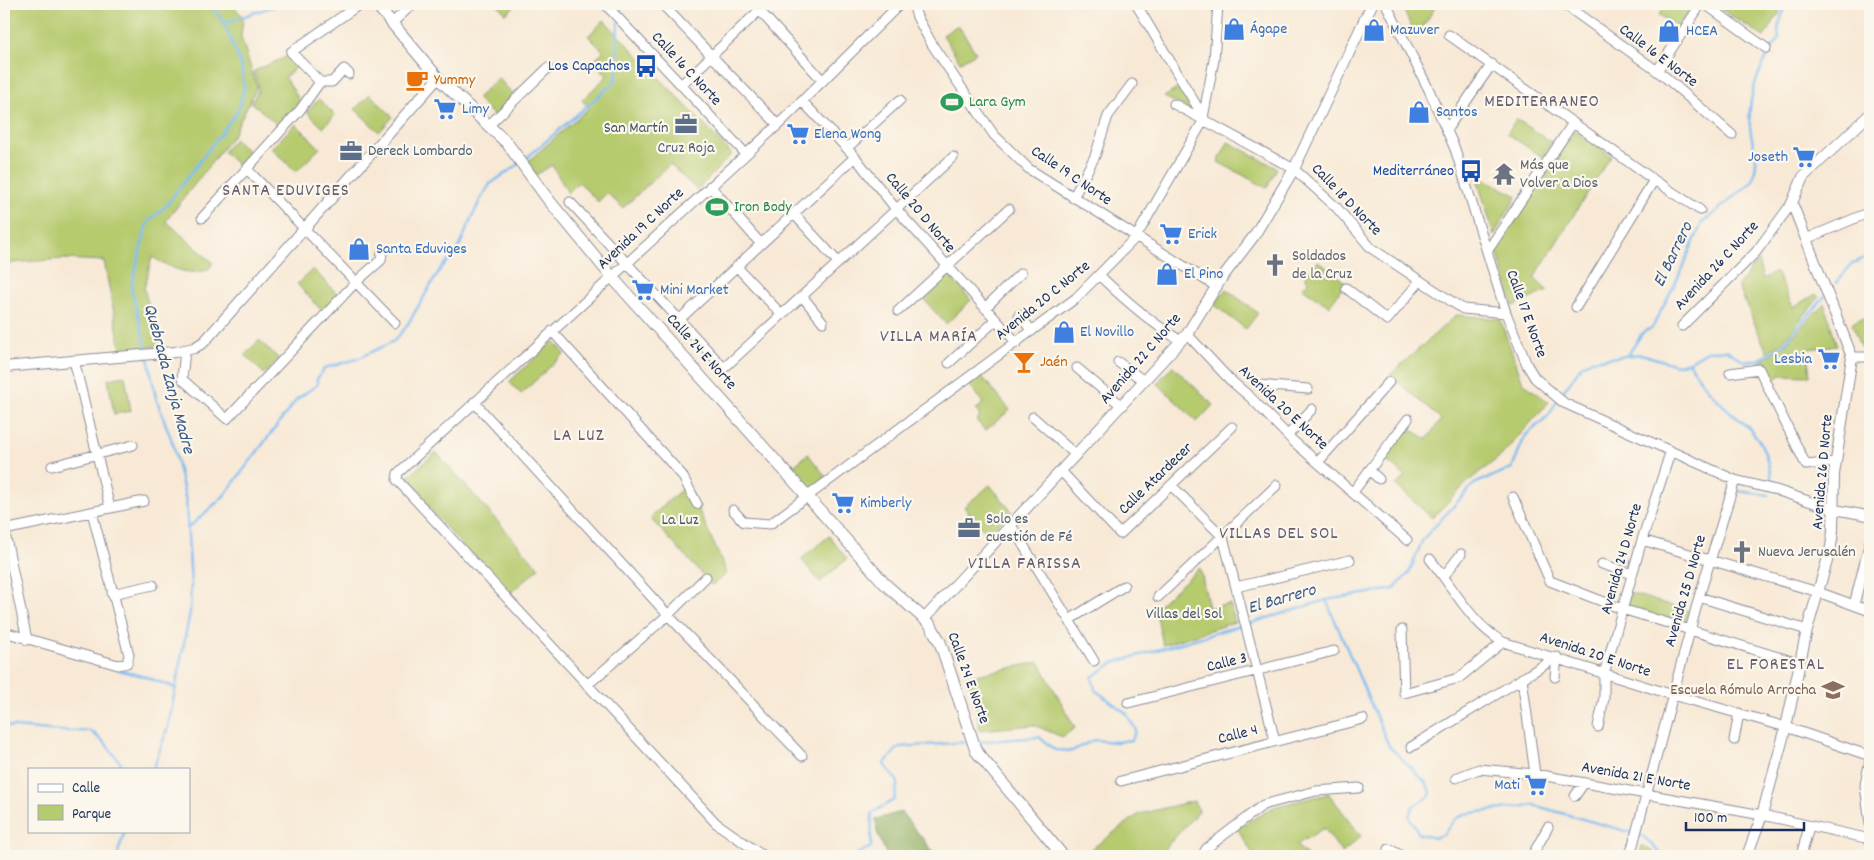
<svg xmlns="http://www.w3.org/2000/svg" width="1874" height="860" font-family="Dekko,sans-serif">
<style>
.green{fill:#b6ca6e;stroke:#687c66}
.forest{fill:#90ae61;stroke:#566e60}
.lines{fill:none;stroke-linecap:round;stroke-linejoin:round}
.stream{stroke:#7ebdf2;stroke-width:2.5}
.minor-casing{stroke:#8a8c9a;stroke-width:11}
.tertiary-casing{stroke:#8a8c9a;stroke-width:12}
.secondary-casing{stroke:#8a8c9a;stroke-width:13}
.minor{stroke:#fff;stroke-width:9}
.tertiary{stroke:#fff;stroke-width:10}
.secondary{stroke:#fff;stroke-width:11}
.labels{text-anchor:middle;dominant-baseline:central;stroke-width:4.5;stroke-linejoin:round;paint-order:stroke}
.shop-label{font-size:16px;fill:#366cbe;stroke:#fbf7ec;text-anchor:start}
.street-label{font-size:16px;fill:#1b2f5e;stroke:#fbf7ec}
.transit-label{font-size:16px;fill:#164399;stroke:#fbf7ec;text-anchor:end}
.food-label{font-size:16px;fill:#c56008;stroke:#fbf7ec;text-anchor:start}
.leisure-label{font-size:16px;fill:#27864d;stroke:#fbf7ec;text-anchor:start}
.park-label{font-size:16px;fill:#425662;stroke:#fbf7ec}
.service-label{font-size:16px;fill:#4e5e75;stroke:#fbf7ec;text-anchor:start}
.worship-label{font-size:16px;fill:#5b616d;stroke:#fbf7ec;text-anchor:start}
.education-label{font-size:16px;fill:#785e54;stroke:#fbf7ec;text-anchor:end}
.neighbourhood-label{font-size:18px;letter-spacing:1px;fill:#655b72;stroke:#fbf7ec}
.water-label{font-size:18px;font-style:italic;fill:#395a8a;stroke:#fbf7ec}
</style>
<rect width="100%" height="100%" fill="#fbf7ec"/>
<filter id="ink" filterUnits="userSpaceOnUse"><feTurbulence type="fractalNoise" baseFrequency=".02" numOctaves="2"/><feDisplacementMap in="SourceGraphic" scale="10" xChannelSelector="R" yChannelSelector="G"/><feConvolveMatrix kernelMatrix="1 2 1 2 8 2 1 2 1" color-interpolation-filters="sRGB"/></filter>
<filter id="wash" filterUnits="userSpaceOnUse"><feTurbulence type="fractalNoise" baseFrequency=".0096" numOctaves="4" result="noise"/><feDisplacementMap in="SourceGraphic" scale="20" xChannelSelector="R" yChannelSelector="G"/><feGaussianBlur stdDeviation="1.12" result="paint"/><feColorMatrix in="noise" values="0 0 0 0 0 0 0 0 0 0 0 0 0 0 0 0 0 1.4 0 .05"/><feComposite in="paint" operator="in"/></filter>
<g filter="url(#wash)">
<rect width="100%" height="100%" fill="#f8e9d6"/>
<path class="green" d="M4,4H232L243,17L241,37L257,87L233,135L166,221L213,263L208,270C185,276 171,268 152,257L144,289L161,346L121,350L104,261L63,259L12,263L4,271Z
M497,4H517L506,14Z
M1401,4H1437L1416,38Z
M1666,4H1693L1678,27L1659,15Z
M1713,4H1767L1780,12L1764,37Z
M604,20L732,154L697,190L670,164L623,208L607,193L598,202L579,182L568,193L552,165L536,175L526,163L589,108L582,100L607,76L594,61L603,51L588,36Z
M958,25L976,53L960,62L943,35Z
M288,56L297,67L285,77L300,101L279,126L252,103L259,88L254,71Z
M498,78L515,96L494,116L477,98Z
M1180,87L1195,109L1193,111L1164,97Z
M370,94L393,117L379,132L355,109Z
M319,99L335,115L323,128L307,112Z
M1516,119L1552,142L1543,157L1507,134Z
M296,124L320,148L296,172L271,148Z
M1575,130L1611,156L1534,278L1548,291L1513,306L1496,248Z
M235,139L254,157L243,169L223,152Z
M1228,142L1277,168L1267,188L1218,162Z
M1476,175L1517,196L1494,235Z
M1758,260L1763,279L1776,272L1793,307L1816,294L1819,297L1782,343L1767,352L1738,286Z
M1318,261L1346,283L1329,306L1302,288L1308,282L1305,276Z
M313,269L341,298L324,313L297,284Z
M945,271L971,300L946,324L919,294Z
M1226,289L1258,313L1246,329L1214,305Z
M1824,303L1837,346L1807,349L1810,376L1781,375L1774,380L1760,362L1785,345Z
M1456,315L1500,319L1523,383L1549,402L1502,455L1470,480L1432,518L1396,485L1405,476L1384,459L1407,427L1427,439L1441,419L1390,375Z
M1870,315V348L1860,347L1852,323Z
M259,340L279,359L264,374L245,355Z
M553,341L565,353L521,394L509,382Z
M1173,366L1213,405L1197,422L1157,383Z
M979,373L1010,410L985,431L976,420L980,416L976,410L984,403L968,383Z
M125,376L131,411L114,414L108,379Z
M436,452L539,568L507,596L404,480Z
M808,454L826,477L808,491L790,469Z
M990,485L1012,512L987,534L964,507Z
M684,487L692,495L727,573L712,585L650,518Z
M829,536L847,559L820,582L801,559Z
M1200,568L1209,608L1230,604L1235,622L1163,645L1155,608Z
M1630,593L1689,611L1685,624L1626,607Z
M1039,662L1075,728L1062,737L1034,725L980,730L975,699L966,677Z
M1329,794L1361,836L1342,853L1324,828L1296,845L1308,856H1254L1237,828L1276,806Z
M1194,801L1199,811L1158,856H1082L1139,814Z
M1642,845L1658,856H1640Z"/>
<path class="forest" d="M901,812L937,856H887L877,832L876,819Z"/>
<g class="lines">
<path class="stream" d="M619,16L623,4
M224,23L280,4
M523,161L616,81L618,22
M1836,283L1852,264L1870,255
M147,352L131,288L147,223L165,207L238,111L244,89L241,65L224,23L210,4
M1628,355L1643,332L1652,328L1675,284L1702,223L1753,181C1754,174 1756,168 1756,161C1756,150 1751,139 1750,127C1747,93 1760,66 1779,38L1778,29L1785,4
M148,357L156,398L173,444L186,501L191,585L190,612L168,727L153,769
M1689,362C1699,380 1713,396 1728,410C1740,421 1754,430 1761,444C1767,456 1770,469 1772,482
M1737,491L1768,495
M187,529L223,497L297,399L317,385V379L325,368L357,359L394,341L406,327L441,268L456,253L480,200L490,184L519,164
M1326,600L1389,746L1425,782L1431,792L1429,797L1413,806L1409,816L1419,834L1434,838L1443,835L1454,820L1464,814L1533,805L1643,836L1663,856
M1248,624L1326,600L1394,589L1409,573L1423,539L1474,484L1512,468L1525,436L1549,415L1558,399L1582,365L1592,360L1641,354L1677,365L1689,362L1707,351L1727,350L1743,361H1757L1783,345L1825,296
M118,670L146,677L176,688
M4,726L60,731H91L106,744L125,769
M977,742L1039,737L1055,750L1072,751L1094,740L1116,742L1132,740L1136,730L1126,713L1095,690L1092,677L1113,663L1242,625
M120,856L118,852L125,831
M853,856L871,847L872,813L894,800L898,782L884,764L899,747L969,742"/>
</g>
</g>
<g filter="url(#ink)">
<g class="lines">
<defs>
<path id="minor" d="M605,4L746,154
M662,4L778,125
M913,4L917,17L933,46L994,135L1029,169L1217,287
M1136,4L1204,118
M1386,4L1429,90L1455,149L1506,313L1527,365L1535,378L1564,403L1735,480L1776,490L1832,509L1870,516
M1564,4L1664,76L1732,135
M1705,4L1766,48
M759,10L823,81
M392,23L413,4
M1449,35L1654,180L1700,210
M1657,71L1701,4
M320,82H332L344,69L349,74
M681,85L766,4
M802,101L855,157L896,209L1017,343
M1174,104L1294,169L1337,208L1371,248L1463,309L1506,313
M489,125L548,68
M1447,129L1492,64
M847,148L900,100
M248,170L395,323
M710,186L761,244
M1073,198L1095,156L1108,116L1132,84
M570,202L724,368L953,157
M794,214L838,262
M202,218L300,110L320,82L291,52L360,4
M1806,239L1870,212
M1488,250L1573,123
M737,267L782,315
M1100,276C1126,301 1151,323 1181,341
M1346,288L1387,320L1420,281
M802,296L823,322
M1576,307L1654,180
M985,308L1021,273
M898,311L1009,209
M1019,315L1032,331
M680,319L855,157
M1682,326L1756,252L1792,203
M552,331L682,475L697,504
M1187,334L1229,379L1250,397L1293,441L1407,540
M185,351L182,379L227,419L356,282L381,260L382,253
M1852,357H1870
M74,360L110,508
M1118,362L1144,381
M949,363L996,320
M1077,368L1122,406
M1730,373L1759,369L1806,465L1836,462
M1259,385L1308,389
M474,402L668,615L802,756
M1033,417L1076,455
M1288,435L1312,409
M1318,462L1389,382
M52,466L133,445
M1369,470L1379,479
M1061,471L1120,534L1232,427
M1171,485L1223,537L1275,741
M1353,492L1408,419
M1513,497L1550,581L1622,609L1801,664
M733,510L744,522L770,524L1076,298L1136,237L1202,123L1214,60L1218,4
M1011,525L1094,661
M4,528L27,640
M4,530L144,501
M1642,540L1818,592L1870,611
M1430,559C1453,587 1471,624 1503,642L1673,695L1786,727L1870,756
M1602,564L1632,574
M1444,576L1461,554
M1236,587L1350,560
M112,594L153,585
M1158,597L1277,485
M1699,597L1807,630
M1854,605L1870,541
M1069,620L1124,586
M1402,630L1404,693L1459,678L1503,642
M4,632L118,665L127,663L129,655L92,512
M1555,677L1557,657
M1522,678L1535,774
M587,685L668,615L706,577
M1128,703L1334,651
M1598,727L1604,698V674L1642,540L1670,453
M1734,740L1739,713
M1411,747L1557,657
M1870,760L1865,785L1870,824
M1456,778L1479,769L1535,774L1762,815L1870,839
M1121,781L1363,719
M1575,796L1584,783
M763,856L716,823L397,480L398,473L778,125L900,4
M1202,856L1207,848L1263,805L1316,791L1359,788
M1388,856L1389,849L1402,856
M1532,856L1548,827
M1630,856L1699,597L1735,480
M1801,856L1809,827"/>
<path id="tertiary" d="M4,367L175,352L194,348L204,342L438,78
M924,619L1187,334L1221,279L1254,236L1294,169L1372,4
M1747,856L1762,815L1786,727L1807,630L1831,547L1833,531L1834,474L1852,357L1792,203L1803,177L1870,114"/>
<path id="secondary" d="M376,4L438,78L507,143L547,198L611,276L808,497L885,584L930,624L940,642L976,751L1063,856"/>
</defs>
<use href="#minor" class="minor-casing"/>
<use href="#tertiary" class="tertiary-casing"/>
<use href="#secondary" class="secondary-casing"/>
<use href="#minor" class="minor"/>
<use href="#tertiary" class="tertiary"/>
<use href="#secondary" class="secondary"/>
</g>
</g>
<defs>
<symbol id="shop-bare" viewBox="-9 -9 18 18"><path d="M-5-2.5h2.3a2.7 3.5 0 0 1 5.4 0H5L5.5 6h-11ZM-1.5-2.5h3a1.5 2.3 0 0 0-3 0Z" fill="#3f7fe0" stroke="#fbf7ec" stroke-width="2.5" paint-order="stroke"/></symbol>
<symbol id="bus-bare" viewBox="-9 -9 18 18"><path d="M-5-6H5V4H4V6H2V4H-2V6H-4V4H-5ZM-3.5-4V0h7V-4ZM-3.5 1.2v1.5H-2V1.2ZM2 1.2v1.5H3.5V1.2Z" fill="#1a4fb4" stroke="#fbf7ec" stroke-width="2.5" paint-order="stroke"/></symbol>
<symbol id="cafe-bare" viewBox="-9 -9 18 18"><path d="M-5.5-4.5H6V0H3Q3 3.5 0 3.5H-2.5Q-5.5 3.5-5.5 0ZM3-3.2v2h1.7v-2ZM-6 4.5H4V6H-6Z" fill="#e8710a" stroke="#fbf7ec" stroke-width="2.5" paint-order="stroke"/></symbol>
<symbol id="stadium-bare" viewBox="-9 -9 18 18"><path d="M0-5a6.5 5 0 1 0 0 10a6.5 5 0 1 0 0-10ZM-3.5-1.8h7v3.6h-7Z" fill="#2e9e5b" stroke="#fbf7ec" stroke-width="2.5" paint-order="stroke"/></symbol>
<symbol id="supermarket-bare" viewBox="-9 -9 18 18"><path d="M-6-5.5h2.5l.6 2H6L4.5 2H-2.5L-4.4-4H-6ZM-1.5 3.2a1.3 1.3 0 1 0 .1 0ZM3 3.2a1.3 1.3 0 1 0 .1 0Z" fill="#3f7fe0" stroke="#fbf7ec" stroke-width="2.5" paint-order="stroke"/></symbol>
<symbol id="office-bare" viewBox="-9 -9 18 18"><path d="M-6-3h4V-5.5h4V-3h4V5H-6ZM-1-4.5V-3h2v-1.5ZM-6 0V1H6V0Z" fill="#5c6f8a" stroke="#fbf7ec" stroke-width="2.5" paint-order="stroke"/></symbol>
<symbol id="temple-bare" viewBox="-9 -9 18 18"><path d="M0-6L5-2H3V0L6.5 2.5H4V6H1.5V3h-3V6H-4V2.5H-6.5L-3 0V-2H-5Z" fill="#6b7280" stroke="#fbf7ec" stroke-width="2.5" paint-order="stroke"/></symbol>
<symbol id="church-bare" viewBox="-9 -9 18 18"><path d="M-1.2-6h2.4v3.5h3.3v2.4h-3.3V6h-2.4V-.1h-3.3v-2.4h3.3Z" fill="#6b7280" stroke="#fbf7ec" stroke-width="2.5" paint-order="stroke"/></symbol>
<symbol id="bar-bare" viewBox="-9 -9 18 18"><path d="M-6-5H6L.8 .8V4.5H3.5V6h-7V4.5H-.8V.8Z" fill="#e8710a" stroke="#fbf7ec" stroke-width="2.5" paint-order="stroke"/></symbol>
<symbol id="school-bare" viewBox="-9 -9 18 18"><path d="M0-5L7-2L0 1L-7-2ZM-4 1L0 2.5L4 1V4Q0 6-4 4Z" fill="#8d6e63" stroke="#fbf7ec" stroke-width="2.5" paint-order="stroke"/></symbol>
</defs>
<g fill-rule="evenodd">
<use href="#shop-bare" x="1218" y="13" width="32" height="32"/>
<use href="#shop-bare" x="1358" y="14" width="32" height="32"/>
<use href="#shop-bare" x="1653" y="15" width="32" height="32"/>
<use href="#bus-bare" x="630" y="50" width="32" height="32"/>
<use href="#cafe-bare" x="401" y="64" width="32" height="32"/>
<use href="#stadium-bare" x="936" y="86" width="32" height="32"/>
<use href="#supermarket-bare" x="429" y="93" width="32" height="32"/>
<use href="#shop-bare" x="1403" y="96" width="32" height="32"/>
<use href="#office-bare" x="670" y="108" width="32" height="32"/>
<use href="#supermarket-bare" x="782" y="118" width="32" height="32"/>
<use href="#office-bare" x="335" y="135" width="32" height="32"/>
<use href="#supermarket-bare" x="1788" y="141" width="32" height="32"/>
<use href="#bus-bare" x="1455" y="155" width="32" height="32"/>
<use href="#temple-bare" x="1488" y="158" width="32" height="32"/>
<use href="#stadium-bare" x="701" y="191" width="32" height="32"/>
<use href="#supermarket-bare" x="1155" y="218" width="32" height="32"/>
<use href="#shop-bare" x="343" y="233" width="32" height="32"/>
<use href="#church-bare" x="1259" y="249" width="32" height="32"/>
<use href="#shop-bare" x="1151" y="258" width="32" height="32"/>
<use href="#supermarket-bare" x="627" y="274" width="32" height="32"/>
<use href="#shop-bare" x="1048" y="316" width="32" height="32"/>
<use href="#supermarket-bare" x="1813" y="343" width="32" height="32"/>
<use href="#bar-bare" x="1008" y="346" width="32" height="32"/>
<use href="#supermarket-bare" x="827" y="487" width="32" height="32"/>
<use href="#office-bare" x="953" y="512" width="32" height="32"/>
<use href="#church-bare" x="1726" y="536" width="32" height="32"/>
<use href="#school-bare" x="1817" y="674" width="32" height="32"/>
<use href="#supermarket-bare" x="1520" y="769" width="32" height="32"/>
</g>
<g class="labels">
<g class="shop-label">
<text x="1250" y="29">Ágape</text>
<text x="1390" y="30">Mazuver</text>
<text x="1686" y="31">HCEA</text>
<text x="462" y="109">Limy</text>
<text x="1436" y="112">Santos</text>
<text x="814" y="134">Elena Wong</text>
<text x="1788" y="157" text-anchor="end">Joseth</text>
<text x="1188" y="234">Erick</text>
<text x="376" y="249">Santa Eduviges</text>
<text x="1184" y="274">El Pino</text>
<text x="660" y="290">Mini Market</text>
<text x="1080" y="332">El Novillo</text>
<text x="1812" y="359" text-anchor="end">Lesbia</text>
<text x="860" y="503">Kimberly</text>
<text x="1520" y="785" text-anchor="end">Mati</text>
</g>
<g class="street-label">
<text transform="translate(1658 56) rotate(37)">Calle 16 E Norte</text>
<text transform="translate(686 69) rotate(47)">Calle 16 C Norte</text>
<text transform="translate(1071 176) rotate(34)">Calle 19 C Norte</text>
<text transform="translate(1346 200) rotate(46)">Calle 18 D Norte</text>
<text transform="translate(920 213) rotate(50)">Calle 20 D Norte</text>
<text transform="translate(641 229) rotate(-43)">Avenida 19 C Norte</text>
<text transform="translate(1717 266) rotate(-47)">Avenida 26 C Norte</text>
<text transform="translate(1043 301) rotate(-39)">Avenida 20 C Norte</text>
<text transform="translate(1526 314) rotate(70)">Calle 17 E Norte</text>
<text transform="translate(701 352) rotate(48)">Calle 24 E Norte</text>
<text transform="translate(1141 359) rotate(-49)">Avenida 22 C Norte</text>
<text transform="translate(1283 408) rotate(43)">Avenida 20 E Norte</text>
<text transform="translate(1823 472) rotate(-85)">Avenida 26 D Norte</text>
<text transform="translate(1156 479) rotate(-44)">Calle Atardecer</text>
<text transform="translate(1622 559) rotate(-74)">Avenida 24 D Norte</text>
<text transform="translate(1686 591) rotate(-74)">Avenida 25 D Norte</text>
<text transform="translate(1595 655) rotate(18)">Avenida 20 E Norte</text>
<text transform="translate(1227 663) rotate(-14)">Calle 3</text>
<text transform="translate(968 678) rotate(70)">Calle 24 E Norte</text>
<text transform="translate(1238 735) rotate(-14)">Calle 4</text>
<text transform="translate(1636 777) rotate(10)">Avenida 21 E Norte</text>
</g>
<g class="transit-label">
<text x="630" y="66">Los Capachos</text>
<text x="1454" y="171">Mediterráneo</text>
</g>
<g class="food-label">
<text x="434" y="80">Yummy</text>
<text x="1040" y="362">Jaén</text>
</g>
<g class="leisure-label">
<text x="969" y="102">Lara Gym</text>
<text x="734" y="207">Iron Body</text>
</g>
<g class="park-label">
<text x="636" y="128">San Martín</text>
<text x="680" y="520">La Luz</text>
<text x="1184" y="614">Villas del Sol</text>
</g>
<g class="service-label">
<text x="686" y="148" text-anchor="middle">Cruz Roja</text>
<text x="368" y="151">Dereck Lombardo</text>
<text x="986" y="519">Solo es<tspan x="986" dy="18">cuestión de Fé</tspan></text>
</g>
<g class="worship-label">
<text x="1520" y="165">Más que<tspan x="1520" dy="18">Volver a Dios</tspan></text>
<text x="1292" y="256">Soldados<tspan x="1292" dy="18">de la Cruz</tspan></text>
<text x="1758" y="552">Nueva Jerusalén</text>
</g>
<g class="education-label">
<text x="1816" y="690">Escuela Rómulo Arrocha</text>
</g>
<g class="neighbourhood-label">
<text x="1542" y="102">MEDITERRANEO</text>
<text x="286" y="191">SANTA EDUVIGES</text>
<text x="929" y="337">VILLA MARÍA</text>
<text x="579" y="436">LA LUZ</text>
<text x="1279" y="534">VILLAS DEL SOL</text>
<text x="1025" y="564">VILLA FARISSA</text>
<text x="1776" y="665">EL FORESTAL</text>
</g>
<g class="water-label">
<text transform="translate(1674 255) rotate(-64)">El Barrero</text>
<text transform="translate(168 379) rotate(75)">Quebrada Zanja Madre</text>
<text transform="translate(1282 600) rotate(-16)">El Barrero</text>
</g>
</g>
<rect width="1874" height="860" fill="none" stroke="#fbf7ec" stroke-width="20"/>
<rect x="28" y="768" width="162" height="65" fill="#fbf7ec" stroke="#a1a7b3"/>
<rect x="38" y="784" width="25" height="8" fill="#ffffff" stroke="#a1a7b3"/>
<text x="72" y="792" font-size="15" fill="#1b2f5e">Calle</text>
<rect x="38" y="805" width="25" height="15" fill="#b6ca6e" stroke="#a1a7b3"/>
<text x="72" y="818" font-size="15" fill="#1b2f5e">Parque</text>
<path d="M1686 822v8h118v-8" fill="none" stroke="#1b2f5e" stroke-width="2.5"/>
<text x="1694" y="822" font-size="15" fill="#1b2f5e" stroke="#fbf7ec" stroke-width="4" paint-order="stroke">100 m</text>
</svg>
